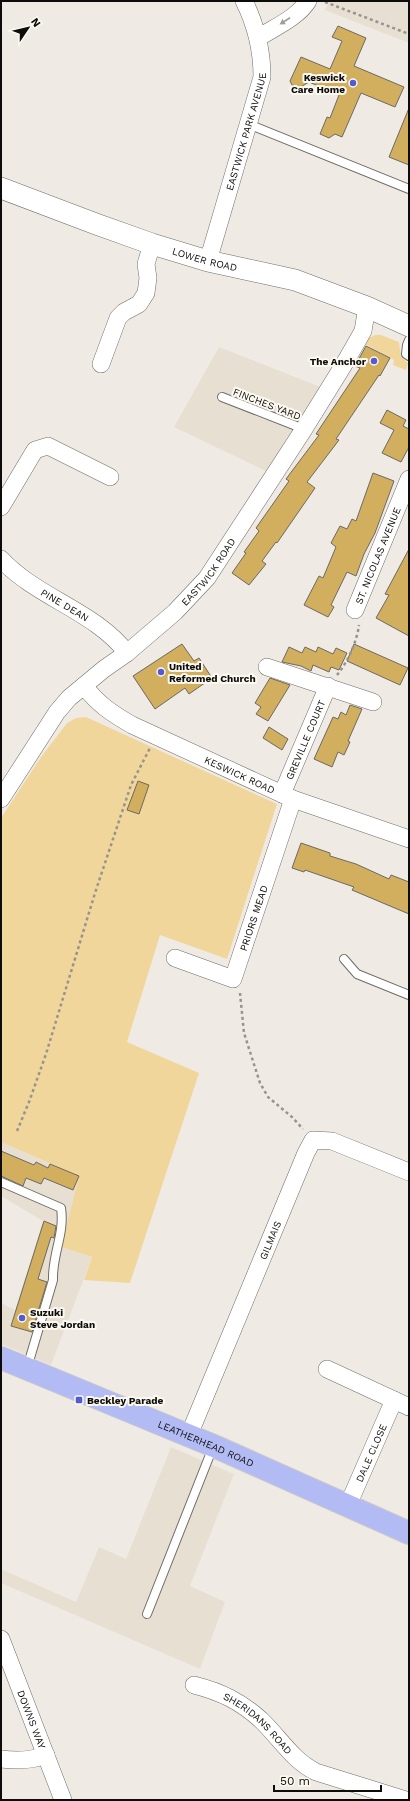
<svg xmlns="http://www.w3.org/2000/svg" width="410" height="1801" font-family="'Work Sans',sans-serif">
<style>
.built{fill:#e7e0d2}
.green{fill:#f1d69b}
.building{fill:#d2ae5f;stroke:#6c6963}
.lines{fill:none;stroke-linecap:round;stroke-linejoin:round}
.service-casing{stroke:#706d67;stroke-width:10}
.minor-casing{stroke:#706d67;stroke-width:18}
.tertiary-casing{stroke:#706d67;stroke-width:22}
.primary-casing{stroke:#cacac9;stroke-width:24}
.path{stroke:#97948f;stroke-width:2.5;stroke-dasharray:3 3;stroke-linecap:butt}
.service{stroke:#fff;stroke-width:8}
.minor{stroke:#fff;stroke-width:17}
.tertiary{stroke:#fff;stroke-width:21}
.primary{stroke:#b3bbf5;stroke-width:22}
.oneway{fill:#9e9e9d}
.poi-dot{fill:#545bd2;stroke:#fcf9f1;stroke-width:1.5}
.labels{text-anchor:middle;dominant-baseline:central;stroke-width:4;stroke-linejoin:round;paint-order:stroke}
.poi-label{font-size:10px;font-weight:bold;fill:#0d0c0a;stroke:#fcf9f1;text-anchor:start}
.street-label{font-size:10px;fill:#0d0c0a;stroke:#fcf9f1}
</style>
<rect width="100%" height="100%" fill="#efebe4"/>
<path class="built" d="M329,1H409V43L325,10Z
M219,347L323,388L274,475L174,427Z
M1,1142L79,1176L61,1247L92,1257L51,1365L1,1344V1303L15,1310L43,1221L1,1196Z
M171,1447L234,1474L190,1586L225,1602L200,1669L1,1583V1569L76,1602L99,1547L126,1559Z"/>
<path class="green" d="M375,335H381L399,342L401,357L408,363L406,370L393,365L394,360L365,344L369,338Z
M86,717L277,804L227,959L160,935L127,1042L199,1073L130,1283L84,1280L92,1257L61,1247L79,1176L1,1142V818L41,757L67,723L76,718Z"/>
<path class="building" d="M338,26L366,38L354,66L404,87L395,107L361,93L342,137L335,134L329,138L320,134L327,117L330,118L339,95L309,82L299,88L292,85L290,81L301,57L330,69L342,41L332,37Z
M409,108V165L389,157Z
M366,346L390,358L380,376L379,375L336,439L339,440L307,482L315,488L277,543L276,542L262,561L266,564L249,585L232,573L246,553L244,552L259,531L256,528L289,481L286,479L319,435L316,434L360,368L355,366Z
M387,410L406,420L403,426L409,429V447L401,462L382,453L394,430L380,423Z
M373,473L394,481L375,533L364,554L356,576L347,572L331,605L334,607L328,617L304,605L319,576L323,578L336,547L331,543L340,526L347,529L352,519L356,521Z
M409,549V636L376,618L389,595L385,594Z
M182,644L194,661L199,658L212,678L189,694L185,688L155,709L133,676Z
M354,644L408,668L400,685L347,661Z
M289,647L302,653L305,647L316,652L318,647L333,654L336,648L347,653L339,670L331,667L329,672L313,665L311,671L301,666L282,662Z
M270,678L290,685L268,721L256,714L261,707L255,703Z
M350,705L362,709L348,741L350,742L344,755L338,752L332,767L314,759L333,717L338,719L341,712L346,715Z
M269,727L288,739L282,750L263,738Z
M138,781L149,785L139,814L127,810Z
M301,843L330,853V856L356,864L389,879L391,875L409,882V914L352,890L354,887L305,870L304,872L292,868Z
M1,1151L34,1165L36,1162L48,1168L50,1164L79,1176L73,1190L44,1178L41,1184L26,1178L23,1186L1,1176Z
M44,1221L56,1226L54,1238L51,1237L38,1279L47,1282L32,1332L11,1326Z"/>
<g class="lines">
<defs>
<path id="service" d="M248,124L409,189
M409,340L407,345L406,354L409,356
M222,397L304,429
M344,959L357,974L409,995
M1,1182L61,1208C65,1234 52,1254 53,1280L27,1368
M147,1614L213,1447"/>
<g id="minor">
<path d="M258,38C275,27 297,18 308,1"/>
<path id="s1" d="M208,261L262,77C262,50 256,25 244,1"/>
<path d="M101,364L118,318L124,312L139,304L146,293L148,278L146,264L152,244"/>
<path d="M1,507L35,450L48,446L110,477"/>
<path id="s2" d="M1,559C37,598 95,611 127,653"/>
<path id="s3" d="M355,610L409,479"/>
<path d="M267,667L373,702"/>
<path id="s4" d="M84,686C98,704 111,713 132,725L293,799L409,839"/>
<path id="s5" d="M282,794L328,686"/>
<path id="s6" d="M1,799L57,712L69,698L104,669L127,653L175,612L207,578L304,429L343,366L363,331L367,307"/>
<path id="s7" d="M175,958L233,979L293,799"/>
<path d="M327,1369L409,1407"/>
<path id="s8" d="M189,1435L306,1153L313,1140L332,1141L409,1172"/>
<path id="s9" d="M348,1505L394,1400"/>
<path id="s10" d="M1,1639L63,1800"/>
<path id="s11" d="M194,1685C221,1692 240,1701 261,1720C280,1738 292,1760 316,1772L406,1800"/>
<path d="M1,1759C17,1761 31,1761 46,1755"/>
</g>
<g id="tertiary">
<path id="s12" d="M1,188L96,224L152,244L208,261L295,280L367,307L409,326"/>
</g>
<g id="primary">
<path id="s13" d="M1,1358L214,1446L409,1533"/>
</g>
</defs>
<use href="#service" class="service-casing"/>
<use href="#minor" class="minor-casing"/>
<use href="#tertiary" class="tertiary-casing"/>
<use href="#primary" class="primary-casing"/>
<path class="path" d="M325,2L409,34
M337,675C348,662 357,641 359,625
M240,993L244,1033L260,1083L268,1097L292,1117L303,1129
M17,1131L29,1102L46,1054L95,893L131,785L150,748"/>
<use href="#service" class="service"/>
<use href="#minor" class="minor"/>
<use href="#tertiary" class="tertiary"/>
<use href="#primary" class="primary"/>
</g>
<defs><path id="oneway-solid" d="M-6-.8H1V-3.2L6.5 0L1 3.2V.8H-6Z"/></defs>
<use class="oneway" href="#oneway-solid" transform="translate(285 21) rotate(147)"/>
<g class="poi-dot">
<circle cx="353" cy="83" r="4"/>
<circle cx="374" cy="361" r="4"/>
<circle cx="161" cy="672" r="4"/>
<circle cx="22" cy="1318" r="4"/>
<rect x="75" y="1396" width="8" height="8" rx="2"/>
</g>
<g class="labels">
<g class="poi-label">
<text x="345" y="77" text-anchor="end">Keswick<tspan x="345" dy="12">Care Home</tspan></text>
<text x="366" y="361" text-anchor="end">The Anchor</text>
<text x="169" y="666">United<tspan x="169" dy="12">Reformed Church</tspan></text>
<text x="30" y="1312">Suzuki<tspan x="30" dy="12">Steve Jordan</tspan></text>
<text x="87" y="1400">Beckley Parade</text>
</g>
<g class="street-label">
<text stroke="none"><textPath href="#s1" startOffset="135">EASTWICK PARK AVENUE</textPath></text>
<text stroke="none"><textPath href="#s12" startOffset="216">LOWER ROAD</textPath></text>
<text transform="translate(267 404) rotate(21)">FINCHES YARD</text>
<text stroke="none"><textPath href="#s3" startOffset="59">ST. NICOLAS AVENUE</textPath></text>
<text stroke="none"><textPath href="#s6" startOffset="311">EASTWICK ROAD</textPath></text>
<text stroke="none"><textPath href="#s2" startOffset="79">PINE DEAN</textPath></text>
<text stroke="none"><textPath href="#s5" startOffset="59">GREVILLE COURT</textPath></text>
<text stroke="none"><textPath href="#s4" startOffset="181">KESWICK ROAD</textPath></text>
<text stroke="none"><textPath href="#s7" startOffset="126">PRIORS MEAD</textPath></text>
<text stroke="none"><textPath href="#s8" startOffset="211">GILMAIS</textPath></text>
<text stroke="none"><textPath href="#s13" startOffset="222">LEATHERHEAD ROAD</textPath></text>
<text stroke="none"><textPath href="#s9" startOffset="57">DALE CLOSE</textPath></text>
<text stroke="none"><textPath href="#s10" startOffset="86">DOWNS WAY</textPath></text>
<text stroke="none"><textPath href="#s11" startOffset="76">SHERIDANS ROAD</textPath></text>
</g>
</g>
<rect width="410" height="1801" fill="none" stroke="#0d0c0a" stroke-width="4"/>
<g transform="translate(28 28) rotate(55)" stroke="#fcf9f1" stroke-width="3" paint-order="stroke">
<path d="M0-3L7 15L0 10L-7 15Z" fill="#0d0c0a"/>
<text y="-6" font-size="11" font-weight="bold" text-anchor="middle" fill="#0d0c0a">N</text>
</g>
<path d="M274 1785v6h107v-6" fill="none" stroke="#0d0c0a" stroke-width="2"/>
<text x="280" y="1785" font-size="12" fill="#0d0c0a" stroke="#fcf9f1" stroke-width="3" paint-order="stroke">50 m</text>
</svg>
